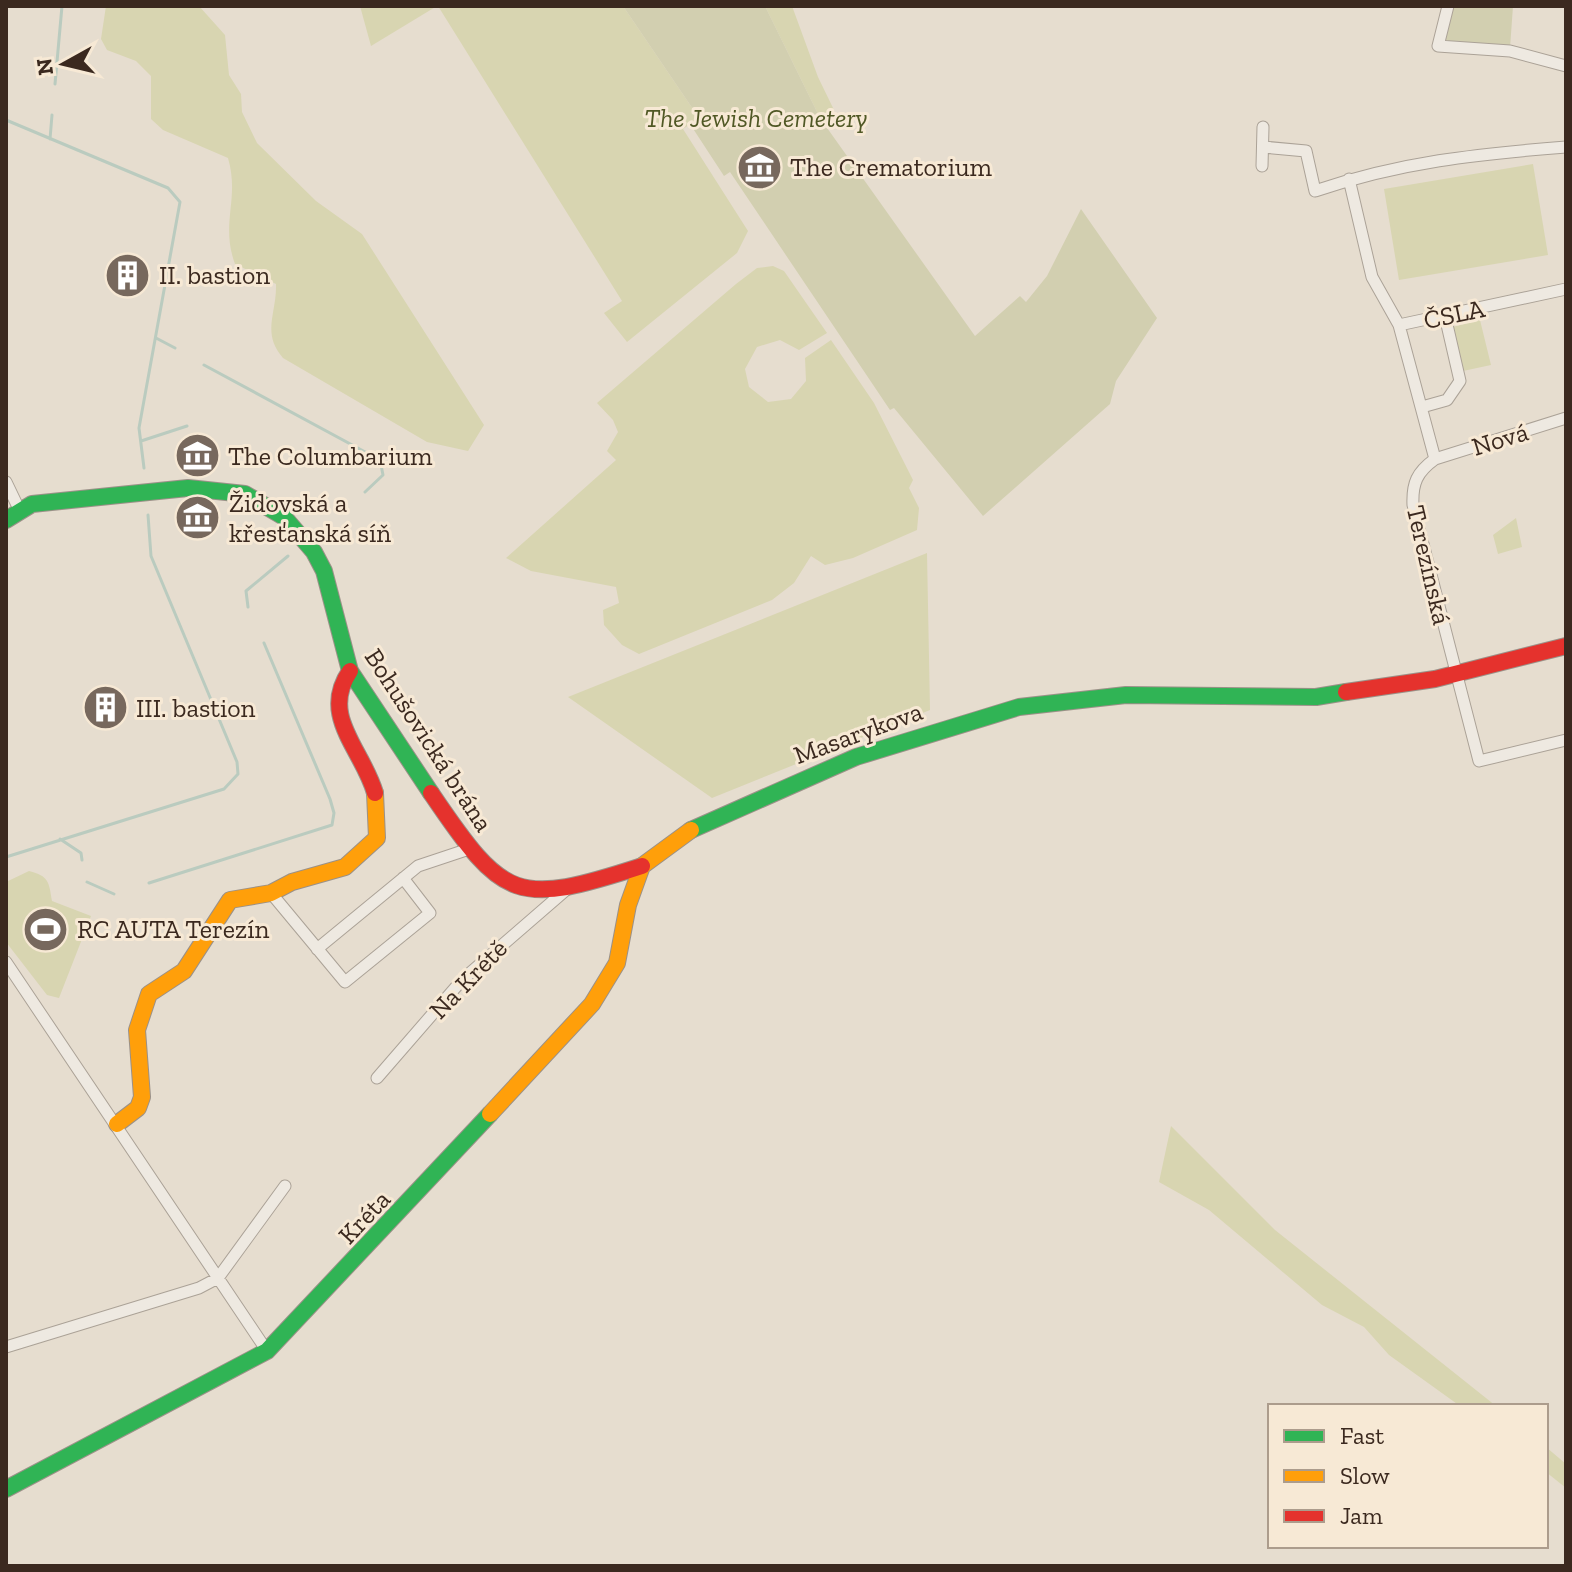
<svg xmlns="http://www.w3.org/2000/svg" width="1572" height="1572" font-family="'Zilla Slab',serif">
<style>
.green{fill:#d8d5b1}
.cemetery{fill:#d2cfb0}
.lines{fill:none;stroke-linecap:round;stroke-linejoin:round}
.stream{stroke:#bacbbf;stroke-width:3}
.street-casing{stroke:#aba297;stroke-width:13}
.fast-casing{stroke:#9b9188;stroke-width:18}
.slow-casing{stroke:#9b9188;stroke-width:18}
.jam-casing{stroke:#9b9188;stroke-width:18}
.street{stroke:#eee9e1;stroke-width:11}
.fast{stroke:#30b455;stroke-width:16}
.slow{stroke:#ff9f0a;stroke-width:16}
.jam{stroke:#e5322d;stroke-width:16}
.labels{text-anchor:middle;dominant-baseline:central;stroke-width:6;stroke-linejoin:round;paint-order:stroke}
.park-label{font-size:26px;font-style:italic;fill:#505825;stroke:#f7e9d5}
.poi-label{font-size:26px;fill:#3b291f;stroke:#f7e9d5;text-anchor:start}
.street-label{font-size:26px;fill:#3b291f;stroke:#f7e9d5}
</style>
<rect width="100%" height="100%" fill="#e6ddcf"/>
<path class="green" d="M106,6H199L225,35L229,75L241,94L242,112L257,143L316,201L362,234L484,425L468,451L427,442L283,358C261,333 277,313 276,284L235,264C220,223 240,199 228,158L163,130L151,119V76L136,61L107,50L101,39Z
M360,6H437L371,46Z
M438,6H623L699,118L683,129L748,231L737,253L627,342L604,313L622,301Z
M765,6H792L818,77L834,110L820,118Z
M1533,164L1548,255L1399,280L1384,189Z
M773,266L784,271L827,333L799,350L780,340L757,347L745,369L749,387L768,402L791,399L806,381L805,358L831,340L874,403L913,480L909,488L919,508L917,530L853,558L825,565L811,556L794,583L772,600L639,654L622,645L604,625L603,610L619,603L616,587L531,571L506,558L616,460L607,451L618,432L613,420L597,403L736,284L757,268Z
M1480,320L1491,365L1463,371L1452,327Z
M1516,518L1522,547L1498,554L1493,535Z
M927,553L930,710L712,798L568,697Z
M29,871C49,876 49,882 52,901L91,916L59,998L47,995L6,942V882Z
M1171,1126L1275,1230L1496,1406H1460L1389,1355L1364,1327L1322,1305L1209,1210L1159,1182Z
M1546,1447L1566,1464V1488L1546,1472Z"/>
<path class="cemetery" d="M623,6H765L820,118L975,336L1020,296L1026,302L1047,276L1081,209L1157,318L1116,381L1110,404L983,516L894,408L890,410L730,172L724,176L690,124L699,118Z
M1452,6H1513L1510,48L1444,44Z"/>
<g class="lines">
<path class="stream" d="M55,84L62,6
M6,120L168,188L180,202L139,428L144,468
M50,139L52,115
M156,338L175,348
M204,365L380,460L383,475L365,492
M141,441L187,426
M248,607L246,591L288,556
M60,839L81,853L82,860
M6,857L224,789L238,774L237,762L151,556L148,515
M87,882L114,894
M149,883L332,825L334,813L330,799L264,643"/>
<defs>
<path id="street" d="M1448,6L1438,46L1510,51L1566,66
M1263,147L1306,151L1315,191C1400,162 1477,154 1566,147
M1262,166L1263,127
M1349,179L1372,277L1399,325L1566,289
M1399,325L1435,459
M1422,407L1447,400L1460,381L1445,316
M1566,418L1435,459C1417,472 1412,483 1413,505L1479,761L1566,740
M6,482L19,509
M271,893L345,982L430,913L403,878
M317,949L418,866L469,849
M6,962L267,1351
M377,1078L462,980L567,889
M6,1347L199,1288L218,1278L285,1186"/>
<path id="fast" d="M6,520L32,504L188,488L245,494L284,517L314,552L324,571L350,671L431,793
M691,830L856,757L1019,707L1126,695L1316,697L1346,692
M6,1489L267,1351L490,1114"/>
<path id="slow" d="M490,1114L592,1004L617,963L628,905L642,866L691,830
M117,1124L138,1108L142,1097L137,1030L149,994L184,971L230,900L271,893L292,882L345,867L377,838L375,793"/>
<path id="jam" d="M350,671C319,716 363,750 375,793
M1346,692L1435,679L1566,646
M431,793C504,901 516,907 642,866"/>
</defs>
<use href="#street" class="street-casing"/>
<use href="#fast" class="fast-casing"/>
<use href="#slow" class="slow-casing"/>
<use href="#jam" class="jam-casing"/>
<use href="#street" class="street"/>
<use href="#fast" class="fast"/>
<use href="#slow" class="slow"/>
<use href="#jam" class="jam"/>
</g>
<defs>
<symbol id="museum-disc" viewBox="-11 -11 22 22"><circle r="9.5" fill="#77685d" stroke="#f7e9d5"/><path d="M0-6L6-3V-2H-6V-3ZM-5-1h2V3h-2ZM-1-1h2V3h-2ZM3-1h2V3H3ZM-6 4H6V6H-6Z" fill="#fff"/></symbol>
<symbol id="building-disc" viewBox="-11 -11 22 22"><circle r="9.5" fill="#77685d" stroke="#f7e9d5"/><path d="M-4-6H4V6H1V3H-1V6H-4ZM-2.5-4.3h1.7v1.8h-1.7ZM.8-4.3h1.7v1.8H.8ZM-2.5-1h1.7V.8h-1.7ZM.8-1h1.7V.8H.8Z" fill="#fff"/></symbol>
<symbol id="stadium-disc" viewBox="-11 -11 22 22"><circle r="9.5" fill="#77685d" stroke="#f7e9d5"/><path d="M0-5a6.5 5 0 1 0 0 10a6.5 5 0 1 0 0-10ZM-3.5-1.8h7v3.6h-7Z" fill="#fff"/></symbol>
</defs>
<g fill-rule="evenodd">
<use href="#museum-disc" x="734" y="142" width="51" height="51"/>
<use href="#building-disc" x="102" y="250" width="51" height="51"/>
<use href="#museum-disc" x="172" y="430" width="51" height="51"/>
<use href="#museum-disc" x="172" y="492" width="51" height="51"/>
<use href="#building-disc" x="80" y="682" width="51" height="51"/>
<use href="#stadium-disc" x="20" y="904" width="51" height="51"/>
</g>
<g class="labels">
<g class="park-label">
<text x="756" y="118">The Jewish Cemetery</text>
</g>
<g class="poi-label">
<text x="790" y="167">The Crematorium</text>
<text x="159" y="275">II. bastion</text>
<text x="228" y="456">The Columbarium</text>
<text x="229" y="503">Židovská a<tspan x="229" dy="30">křesťanská síň</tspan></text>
<text x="136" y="708">III. bastion</text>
<text x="77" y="929">RC AUTA Terezín</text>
</g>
<g class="street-label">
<text transform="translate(1454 314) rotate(-12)">ČSLA</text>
<text transform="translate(1500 439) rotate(-17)">Nová</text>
<text transform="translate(1429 565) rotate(77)">Terezínská</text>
<text transform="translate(858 733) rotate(-20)">Masarykova</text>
<text transform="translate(429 740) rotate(57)">Bohušovická brána</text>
<text transform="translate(468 979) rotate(-46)">Na Krétě</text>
<text transform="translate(364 1217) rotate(-47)">Kréta</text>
</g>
</g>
<rect width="1572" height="1572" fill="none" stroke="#3b291f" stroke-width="16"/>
<rect x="1268" y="1404" width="280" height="144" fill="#f7e9d5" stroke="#ac9c8c" stroke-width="2"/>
<rect x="1284" y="1430" width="40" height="12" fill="#30b455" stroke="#ac9c8c" stroke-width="2"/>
<text x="1340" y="1444" font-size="24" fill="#3b291f">Fast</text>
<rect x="1284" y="1470" width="40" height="12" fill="#ff9f0a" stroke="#ac9c8c" stroke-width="2"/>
<text x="1340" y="1484" font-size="24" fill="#3b291f">Slow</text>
<rect x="1284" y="1510" width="40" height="12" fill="#e5322d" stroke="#ac9c8c" stroke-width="2"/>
<text x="1340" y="1524" font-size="24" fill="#3b291f">Jam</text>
<g transform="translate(64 64) rotate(262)" stroke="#f7e9d5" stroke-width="6" paint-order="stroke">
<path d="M0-6L14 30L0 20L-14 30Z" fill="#3b291f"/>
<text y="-12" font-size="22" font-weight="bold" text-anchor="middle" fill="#3b291f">N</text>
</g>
</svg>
